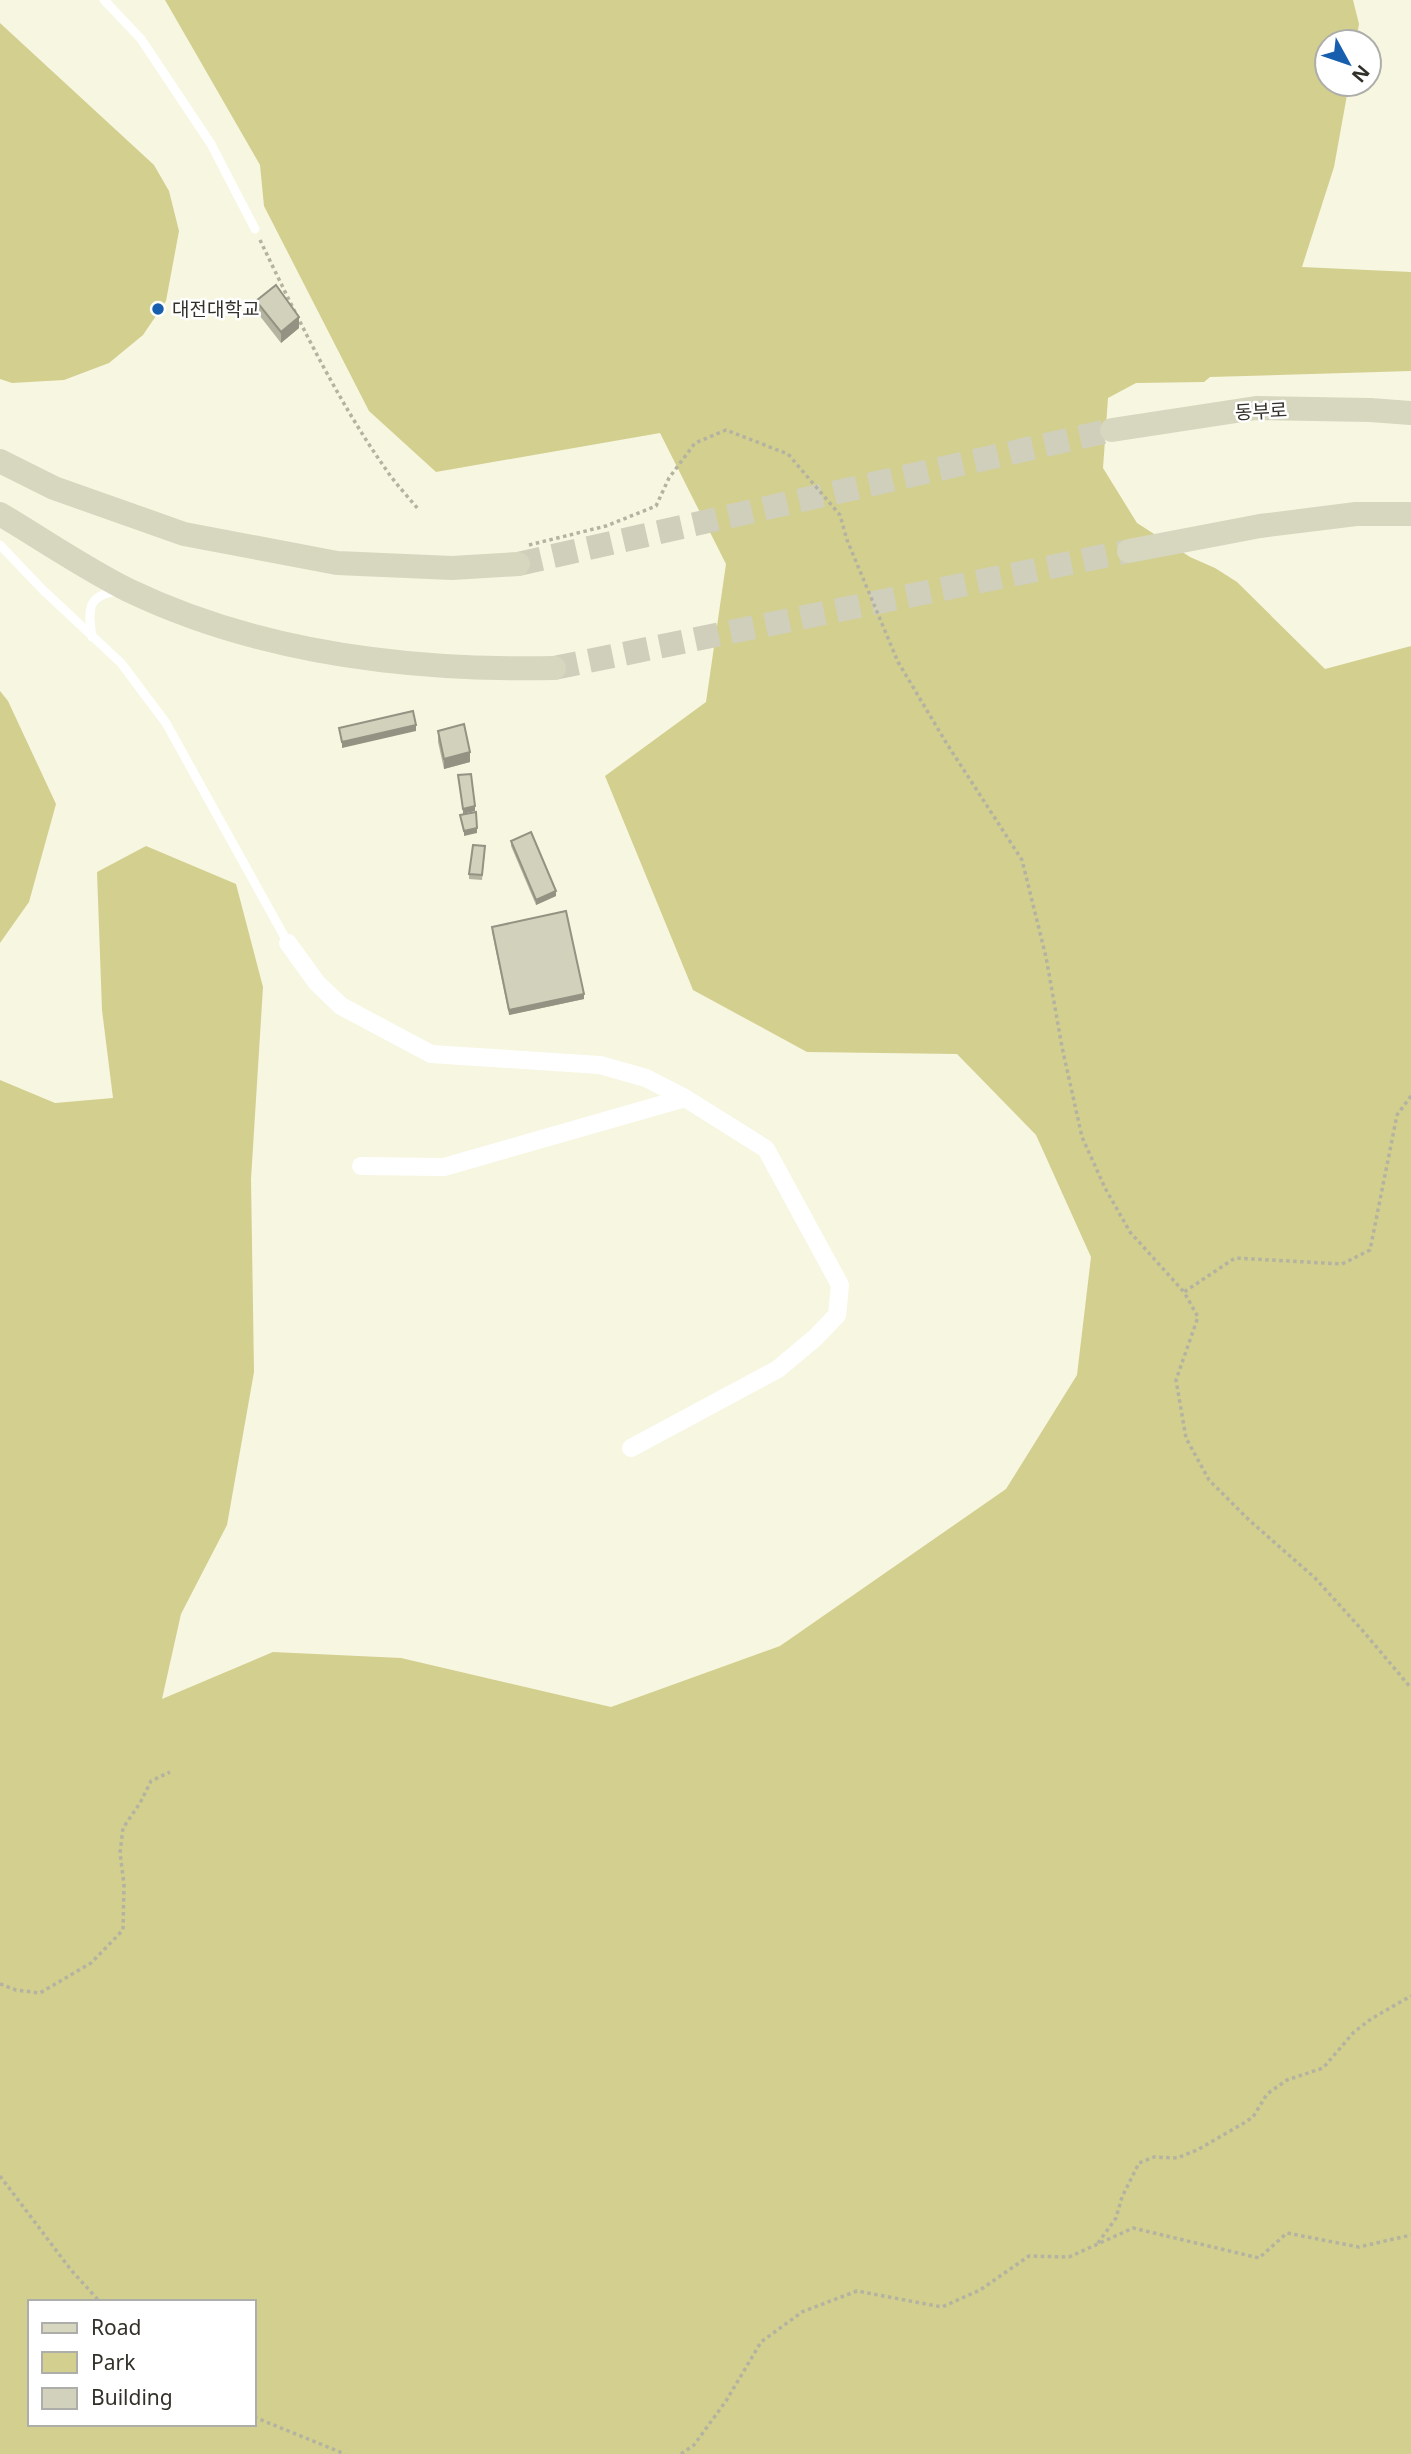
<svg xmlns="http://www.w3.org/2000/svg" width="1411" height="2454" font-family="'Noto Sans','Noto Sans KR',sans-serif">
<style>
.green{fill:#d3cf8f;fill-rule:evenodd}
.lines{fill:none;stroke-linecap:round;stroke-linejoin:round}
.secondary-tunnel{stroke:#d0cfbb;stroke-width:24;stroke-dasharray:24 12;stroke-linecap:butt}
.path{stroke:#b4b3a1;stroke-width:3.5;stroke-dasharray:3.5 3.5;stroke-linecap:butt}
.lane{stroke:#fff;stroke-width:9}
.street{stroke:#fff;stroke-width:18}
.secondary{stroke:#d7d6be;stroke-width:24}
.wall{fill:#b5b4a1}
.shaded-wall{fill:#939283}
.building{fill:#d2d1bb;stroke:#939283;stroke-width:2}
.poi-dot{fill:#175fae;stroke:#fff;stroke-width:2.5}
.labels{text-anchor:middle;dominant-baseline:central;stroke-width:5;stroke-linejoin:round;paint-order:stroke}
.poi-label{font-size:19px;fill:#323129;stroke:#fff;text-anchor:start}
.street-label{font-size:19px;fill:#323129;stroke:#fff}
</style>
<rect width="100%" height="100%" fill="#f7f6e0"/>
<path class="green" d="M165,0H1353L1359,24L1356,42H1327V84H1349L1334,167L1302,267L1411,272V371L1210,377L1204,382L1136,383L1108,398L1103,468L1137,523L1190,557L1215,568L1237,582L1325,669L1411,646V2454H0V1080L55,1103L113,1098L102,1010L97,872L146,846L236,884L263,987L251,1179L254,1372L227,1525L181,1614L162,1699L273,1652L401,1658L611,1707L780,1646L1006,1489L1077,1375L1091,1257L1036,1135L957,1054L807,1052L693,990L605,776L706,702L726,564L660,433L436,472L369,411L264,206L260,165ZM30,2302H254V2424H30Z
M0,23L154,165L169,191L179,231L166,301L143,335L109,363L64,380L12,383L0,379Z
M0,691L8,701L56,804L29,902L0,943Z"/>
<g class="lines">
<path class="secondary-tunnel" d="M518,564L1112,430
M554,668L1129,551"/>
<path class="path" d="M260,240C296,315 337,400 385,468C395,483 408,497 419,510
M529,545L606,526L656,506L669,478L695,443L726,430L788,454L840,515L847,540L898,662L947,744L1022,860L1046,957L1062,1047L1082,1137L1105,1188L1130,1232L1184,1292
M1411,1096L1397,1115L1370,1250L1342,1264L1235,1258L1184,1292L1198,1317L1176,1380L1186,1438L1209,1480L1249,1520L1315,1578L1363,1631L1411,1688
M0,1984L16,1990L40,1993L91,1963L123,1930L124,1884L120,1853L123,1828L140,1803L151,1781L170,1772
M0,2176L71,2270L100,2302
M1098,2243L1116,2218L1122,2197L1139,2163L1154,2157L1177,2158L1197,2150L1244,2123L1253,2117L1267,2094L1287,2080L1323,2068L1354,2032L1371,2019L1411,1996
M254,2417L345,2454
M681,2454L694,2445L726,2401L761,2342L802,2312L857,2291L942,2307L980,2290L1029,2256L1069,2257L1133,2228L1259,2258L1287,2233L1359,2247L1411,2235"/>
<path class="lane" d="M104,0L141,39L211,144L255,229
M0,545L42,589L121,663L166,723L288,943
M92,637C88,611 86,595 118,591"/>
<path class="street" d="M288,943L317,983L341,1006L431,1054L600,1065L646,1078L685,1098L766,1149L840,1285L837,1315L816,1337L778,1369L631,1448
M361,1166L444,1167L685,1098"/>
<path class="secondary" d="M1112,430L1256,408L1370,410L1411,413
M0,461L54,488L184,534L337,563L452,568L518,564
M0,514C42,539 84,568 128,590C259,653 410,671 554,668
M1129,551L1260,526L1356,514H1411"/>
</g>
<path class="wall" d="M256,301L299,328L281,343L256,311Z
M438,731L470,762L444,769L438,742Z
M511,841L556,896L536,905L511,846Z
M485,851L482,880L469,879V874Z
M492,927L584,999L509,1015L492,932Z"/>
<path class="shaded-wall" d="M299,317V328L281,343V332Z
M416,725V731L342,748V742Z
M470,752V762L444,769V759Z
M475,806V811L463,814V809Z
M477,828V833L464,836V831Z
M556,891V896L536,905V900Z
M584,994V999L509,1015V1010Z"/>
<path class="building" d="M276,285L299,317L281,332L256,301Z
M413,711L416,725L342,742L339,728Z
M464,724L470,752L444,759L438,731Z
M471,774L475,806L463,809L458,775Z
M476,812L477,828L464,831L460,815Z
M531,832L556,891L536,900L511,841Z
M473,845L485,846L482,875L469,874Z
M566,911L584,994L509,1010L492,927Z"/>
<circle class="poi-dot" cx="158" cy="309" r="7"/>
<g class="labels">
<g class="poi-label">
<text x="172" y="309">대전대학교</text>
</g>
<g class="street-label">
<text transform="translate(1261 411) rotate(-3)">동부로</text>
</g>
</g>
<rect x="28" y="2300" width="228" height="126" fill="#ffffff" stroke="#adada9" stroke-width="2"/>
<rect x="42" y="2323" width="35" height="10" fill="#d7d6be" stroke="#adada9" stroke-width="2"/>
<text x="91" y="2335" font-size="21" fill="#323129">Road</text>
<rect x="42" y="2352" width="35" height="21" fill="#d3cf8f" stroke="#adada9" stroke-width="2"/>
<text x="91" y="2370" font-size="21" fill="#323129">Park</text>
<rect x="42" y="2388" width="35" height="21" fill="#d2d1bb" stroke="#adada9" stroke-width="2"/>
<text x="91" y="2405" font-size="21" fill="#323129">Building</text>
<g transform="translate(1348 63) rotate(130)"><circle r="33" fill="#ffffff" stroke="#adada9" stroke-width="2"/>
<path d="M0-5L12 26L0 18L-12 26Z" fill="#175fae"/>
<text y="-10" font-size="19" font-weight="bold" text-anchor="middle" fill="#323129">N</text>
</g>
</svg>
